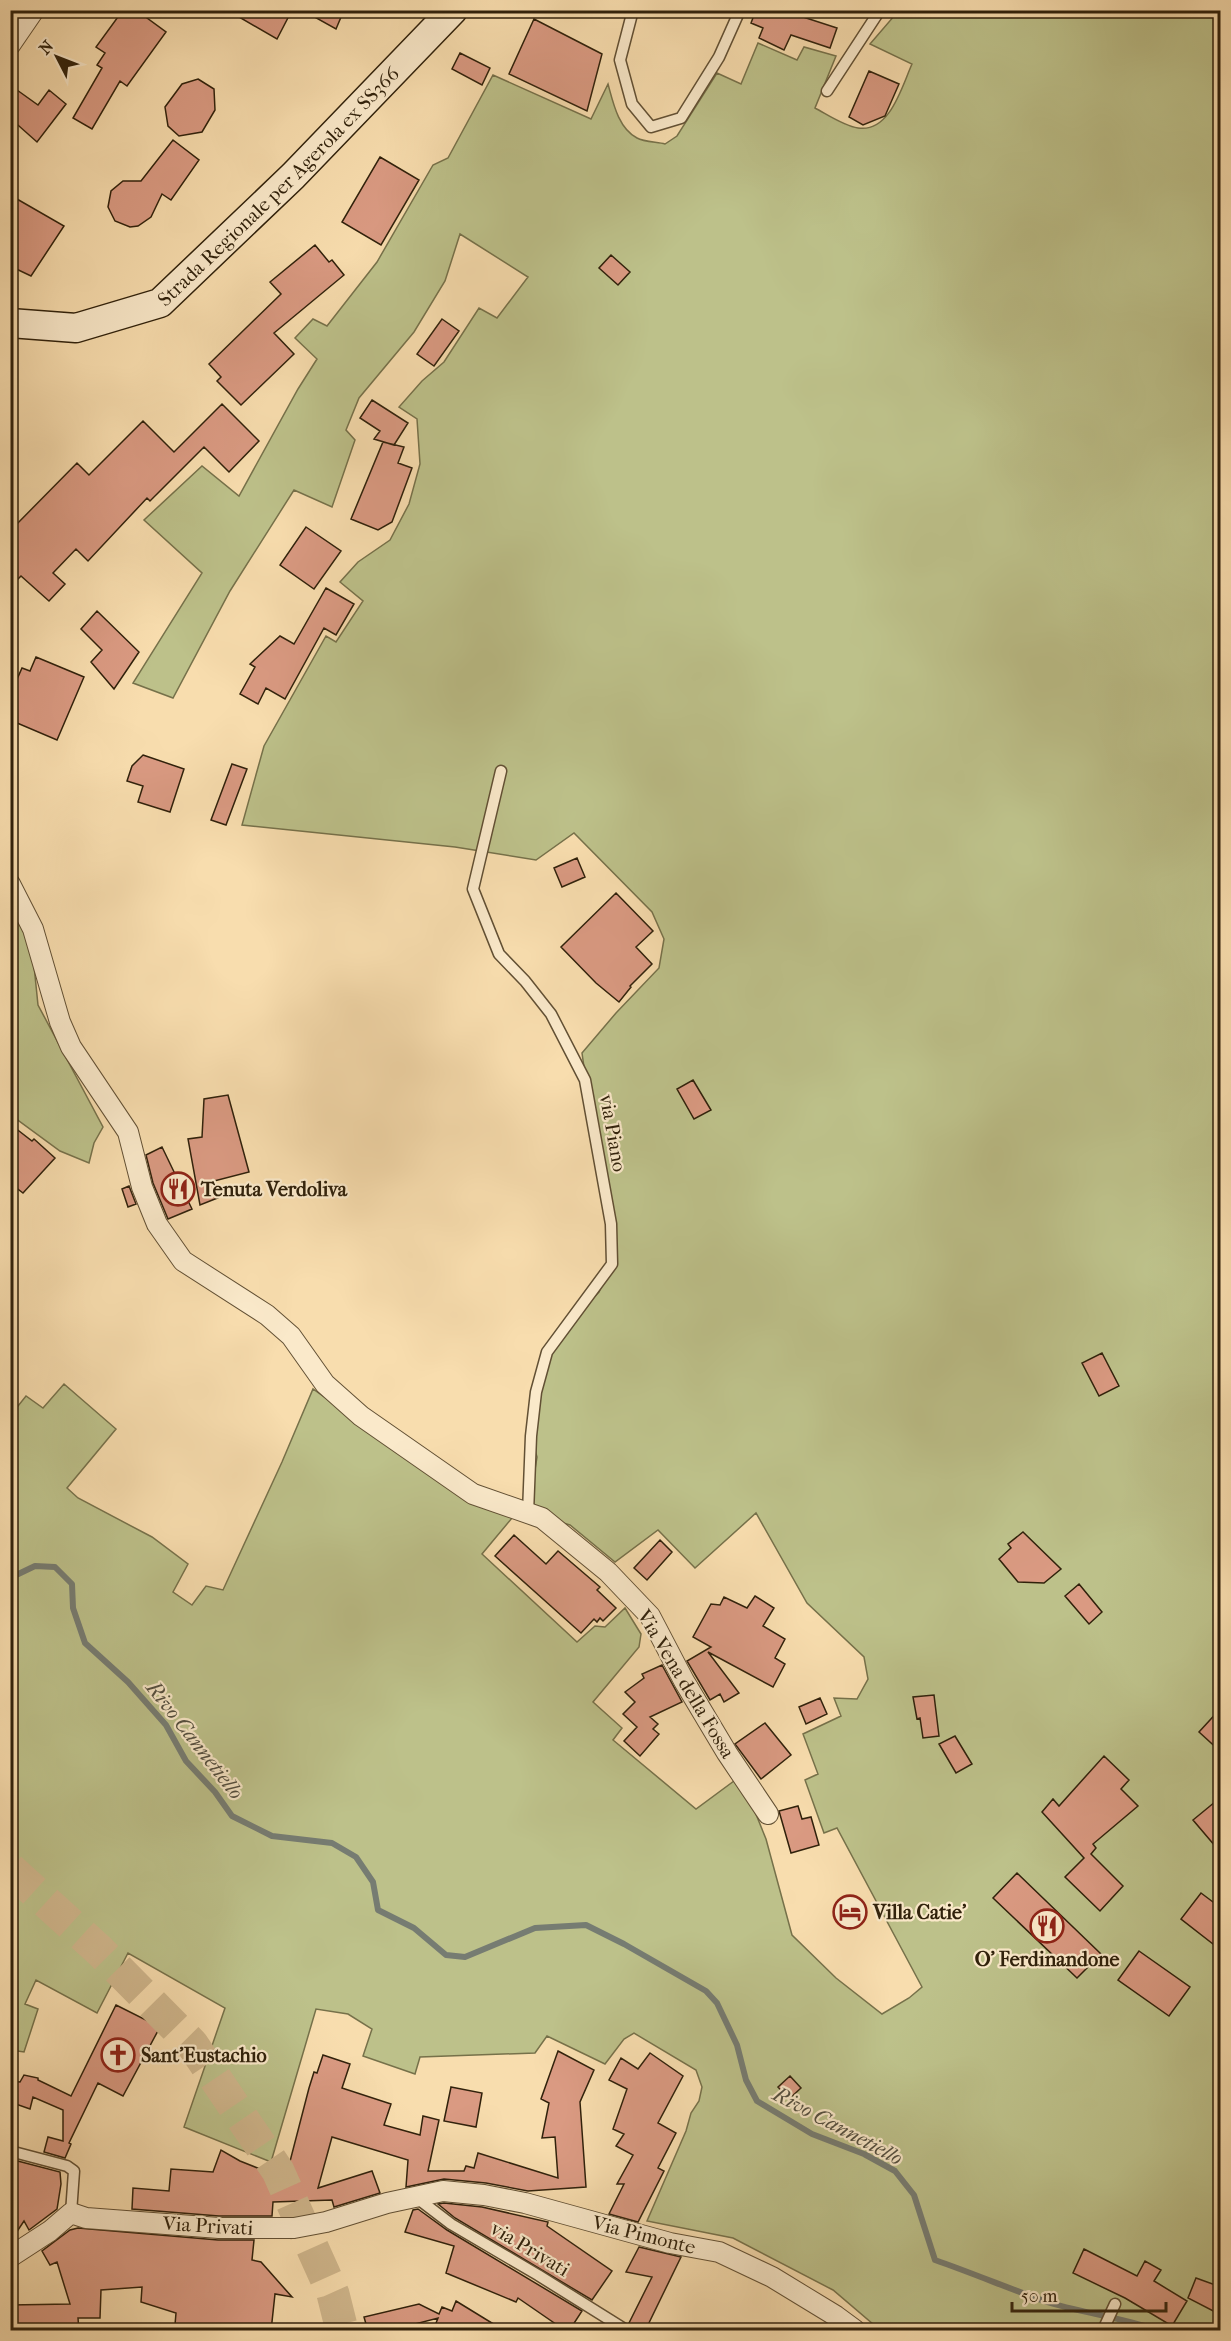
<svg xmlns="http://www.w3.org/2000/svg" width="1231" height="2341" font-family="'IM FELL French Canon',serif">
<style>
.green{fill:#bdc18a;stroke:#76714a;stroke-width:1.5}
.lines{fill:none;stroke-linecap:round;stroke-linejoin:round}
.stream{stroke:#767c72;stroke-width:6}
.building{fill:#da9a82;stroke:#30210b;stroke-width:1.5}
.highway-tunnel{stroke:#d0b78d;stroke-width:33;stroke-dasharray:33 16;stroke-linecap:butt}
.lane-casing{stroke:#625034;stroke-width:13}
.street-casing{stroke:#625034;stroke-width:22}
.secondary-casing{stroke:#30210b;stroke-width:31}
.lane{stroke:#fae9ca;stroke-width:10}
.street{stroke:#fae9ca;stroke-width:20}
.secondary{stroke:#fae9ca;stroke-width:28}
.labels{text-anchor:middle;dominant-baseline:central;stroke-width:4.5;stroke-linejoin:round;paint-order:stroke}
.street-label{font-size:20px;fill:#30210b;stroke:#fae9ca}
.poi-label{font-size:20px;font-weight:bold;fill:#30210b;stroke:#fae9ca;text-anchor:start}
.water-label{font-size:21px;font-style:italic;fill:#534e3f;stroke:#fae9ca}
</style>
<rect width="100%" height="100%" fill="#f8ddae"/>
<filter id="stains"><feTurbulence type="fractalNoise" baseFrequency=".00333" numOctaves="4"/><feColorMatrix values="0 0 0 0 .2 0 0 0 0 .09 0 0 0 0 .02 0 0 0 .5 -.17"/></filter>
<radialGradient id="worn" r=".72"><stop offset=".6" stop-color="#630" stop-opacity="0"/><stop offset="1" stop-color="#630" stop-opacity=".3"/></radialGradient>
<path class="green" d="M896,11H1220V2330H880L833,2290L733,2238L647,2221L686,2131L691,2113L699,2101L702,2087L696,2070L634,2033L624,2039L605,2064L547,2036L535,2053L420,2057L415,2074L363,2056L372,2029L348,2014L316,2009L271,2162L184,2127L225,2008L128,1953L97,2013L36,1980L25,2004L38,2009L24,2052L11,2050L10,1416L26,1396L43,1408L64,1384L116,1429L67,1488L78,1498L152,1537L188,1564L173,1592L192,1605L206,1586L223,1590L282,1462L313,1389L445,1483L512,1518L482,1554L577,1642L595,1626L605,1627L625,1608L641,1634L639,1647L593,1702L622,1728L613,1740L696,1809L734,1781L751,1802L766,1839L792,1935L836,1978L882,2014L909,1998L922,1987L837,1828L824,1833L805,1780L818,1774L803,1734L841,1716L834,1698L857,1699L868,1679L864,1657L807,1603L756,1513L695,1568L658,1530L615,1562L570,1525L528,1513L537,1457L531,1436L536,1383L565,1326L599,1292L612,1264L582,1053L616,1013L659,968L664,939L652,912L574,833L536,860L455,847L242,825L264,746L326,636L336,642L363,601L340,582L358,562L390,540L409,504L420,464L417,419L399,407L422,381L444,362L479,308L497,318L528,277L460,234L445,281L414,332L359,398L346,430L355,440L332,507L294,490L230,591L173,698L133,683L202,573L144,520L202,466L239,496L298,389L317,359L295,338L313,319L327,326L377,262L433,165L448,158L493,75L591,119L608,84C613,102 618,128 637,138C644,142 657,142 665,144L677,136L717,73L741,84L758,43L797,60L804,47L836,56L815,108C828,115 844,126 858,128C890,133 902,86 912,64L870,44L895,15Z
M10,896L33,956L38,1005L103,1127L94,1143L89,1163L60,1151L11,1115Z"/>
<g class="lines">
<path class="stream" d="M10,1578L35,1566L55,1567L72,1584L73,1608L85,1643L128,1682L166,1725L186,1761L215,1792L232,1816L272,1836L332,1843L356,1857L373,1882L378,1910L414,1928L446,1955L465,1957L535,1928L586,1925L624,1944L706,1991L717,2003L737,2045L746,2080L757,2101L812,2134L864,2154L895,2171L914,2195L935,2260C972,2273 1008,2288 1044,2301C1081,2313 1120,2317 1157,2330"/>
</g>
<path class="building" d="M123,10H136L166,32L127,86L120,81L92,129L73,118L102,68L97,65L105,53L96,47Z
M227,10H292L277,39Z
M302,10H344L336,29Z
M756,10H802L800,16L837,28L830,48L791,35L784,50L759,38L763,28L751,23Z
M534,19L602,54L587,111L509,74Z
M460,53L490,68L482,85L452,69Z
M869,71L899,84L885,116L863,125L849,117Z
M198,79L214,89L215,110L202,132L179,136L168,126L165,107L182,84Z
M10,85L38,105L49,90L66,104L37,142L10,118Z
M173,140L199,160L171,200L162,194L151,217L138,226L130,227L115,221L108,207L111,191L123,181H141Z
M380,157L419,180L381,245L342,222Z
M10,195L64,226L31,276L10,266Z
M315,245L329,262L332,260L344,275L274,333L294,354L241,405L217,381L221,377L209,364L281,294L270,282Z
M611,255L630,272L618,285L599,268Z
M442,319L459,331L434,366L417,354Z
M372,400L408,423L394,445L374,439L380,431L360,418Z
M222,404L259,441L229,472L204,447L150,501L147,498L88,561L76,549L53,573L65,584L49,601L21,576L10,587V531L77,463L89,475L143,421L174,452Z
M383,442L404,447L398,463L412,468L392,522L378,530L351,519Z
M306,527L341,551L314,589L280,565Z
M326,588L354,604L336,635L324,628L285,699L266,688L258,704L240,694L255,667L250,664L280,636L294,644Z
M97,611L139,652L114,689L91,662L102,650L81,629Z
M36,657L84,677L57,740L10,720V695L22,668L30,671Z
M143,755L184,769L170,812L138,802L143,786L127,781L132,766Z
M232,764L247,769L226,825L211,820Z
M577,858L585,877L562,887L554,868Z
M616,893L653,931L636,947L652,964L630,986L631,987L619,1002L596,983L561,947Z
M693,1080L711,1110L694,1119L677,1089Z
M228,1095L249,1172L214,1181L220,1197L200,1205L188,1139L202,1137L204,1099Z
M10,1124L32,1141L34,1139L55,1158L23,1193L10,1183Z
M162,1147L192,1209L168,1219L153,1183L146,1155Z
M129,1186L136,1204L128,1207L122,1189Z
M1102,1353L1119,1386L1099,1396L1082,1363Z
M1023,1532L1061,1569L1044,1583L1018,1582L999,1559L1011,1548L1008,1544Z
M514,1535L546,1564L558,1551L600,1587L597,1590L616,1608L603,1621L600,1618L597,1622L594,1619L581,1633L495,1556Z
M660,1540L672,1552L647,1580L634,1568Z
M1079,1584L1102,1612L1089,1624L1065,1596Z
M755,1596L774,1608L763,1626L785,1639L775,1658L785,1664L773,1687L708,1652L739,1693L724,1702L720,1694L710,1700L687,1661L711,1647L693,1637L711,1604L720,1605L724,1597L747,1608Z
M662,1665L682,1702L650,1717L658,1724L653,1729L659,1734L640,1756L624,1741L637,1727L623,1714L635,1702L625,1692L644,1678L642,1674Z
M934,1695L939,1736L923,1738L920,1718L917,1719L913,1697Z
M820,1698L827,1714L806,1724L799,1707Z
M1221,1708V1752L1199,1732Z
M765,1723L791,1755L761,1779L735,1744Z
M955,1736L972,1764L956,1773L939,1744Z
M1104,1756L1129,1780L1121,1789L1138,1806L1093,1844L1096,1848L1091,1854L1123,1886L1100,1911L1065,1877L1084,1858L1042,1812L1053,1799L1059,1806Z
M1221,1797V1853L1193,1820Z
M798,1806L802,1819L811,1817L819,1845L791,1853L779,1811Z
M1017,1873L1101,1954L1077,1978L993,1898Z
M1201,1893L1221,1908V1934L1213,1944L1181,1919Z
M1139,1951L1190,1987L1169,2016L1118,1980Z
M116,2005L160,2027L123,2096L98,2083L69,2143L71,2144L65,2158L44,2152L48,2137L63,2141V2110L33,2097L30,2109L10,2102V2081L20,2082L24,2075L38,2078V2080L71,2096Z
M558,2051L594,2070L580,2102L586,2187L528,2191L486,2183L444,2179L406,2187L408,2160L332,2137L318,2188L372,2171L380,2193L334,2207L332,2200L273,2202L272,2216H219L132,2209L133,2188L169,2191L171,2169L213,2172L221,2150L240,2161L265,2171L287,2173L309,2088L314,2072L317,2073L323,2055L350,2064L342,2088L391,2104L384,2125L420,2135L423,2116L439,2120L428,2171H464L466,2166L474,2168L478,2153L558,2178L555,2137L542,2138L549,2103L541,2099Z
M650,2053L683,2076L658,2123L676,2133L658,2168L664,2171L638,2222L609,2214L624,2184H617L633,2155L616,2146L624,2134L613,2129L627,2089L609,2080L621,2058L638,2069Z
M790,2076L801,2088L789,2099L778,2087Z
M451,2087L482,2093L476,2127L444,2121Z
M10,2159L60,2172L61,2184L57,2209L29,2230L24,2221L10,2242Z
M444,2203L482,2207L548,2222L547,2226L612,2271L592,2300L455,2218L438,2204Z
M418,2209L447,2230L582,2311L569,2331H566L518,2298L516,2302L446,2273L454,2246L405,2232L413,2210Z
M78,2228L218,2240H254L252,2260L261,2262L292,2297L275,2294L271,2331H185L186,2328L175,2325L176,2313L141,2302L142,2287L101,2290L100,2318H78L79,2331H10V2305L70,2304L57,2262L50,2265L42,2251L70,2230Z
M639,2247L681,2257L645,2331H633L629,2323L652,2277L626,2272Z
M1084,2249L1137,2276L1145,2261L1161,2270L1154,2281L1187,2301L1172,2326L1125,2298L1073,2273Z
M1196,2278L1221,2287V2315L1188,2298Z
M456,2301L505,2331H453L436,2323L438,2318L388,2331H368L364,2317L419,2304L439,2314L442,2307L452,2311Z"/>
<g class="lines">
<path class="highway-tunnel" d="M10,1869L100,1951L192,2044L278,2171L333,2294L342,2330"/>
<defs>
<path id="lane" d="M633,10L620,60L632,104L651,127L681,118L719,57L740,10
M827,91L880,10
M501,771L473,889L499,954L525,981L551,1014L585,1080L611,1224L612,1264L547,1352L536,1392L531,1436L528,1513
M10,2151L67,2166L74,2171L71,2213
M417,2198L451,2224L538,2275L626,2330
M1103,2330L1115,2304"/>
<path id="street" d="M10,45L34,10
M10,884L33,929L60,1022L71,1047L128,1132L142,1187L157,1224L183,1261L267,1315L291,1336L325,1384L361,1416L473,1494L542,1518L608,1572L650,1616L684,1681L727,1753L768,1814
M10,2257L50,2231L71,2213L86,2218L219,2228H294L326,2222L387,2203L443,2191L484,2195L525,2203L670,2243L719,2252L772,2277L836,2316L855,2330"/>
<g id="secondary">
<path id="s1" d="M10,323L76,328L160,303L293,176L453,10"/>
</g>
</defs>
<use href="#lane" class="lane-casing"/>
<use href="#street" class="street-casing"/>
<use href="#secondary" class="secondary-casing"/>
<use href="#lane" class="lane"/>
<use href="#street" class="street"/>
<use href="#secondary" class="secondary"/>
</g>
<defs>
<symbol id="restaurant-ring" viewBox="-11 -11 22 22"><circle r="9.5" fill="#fae9ca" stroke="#8f2418" stroke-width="1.5"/><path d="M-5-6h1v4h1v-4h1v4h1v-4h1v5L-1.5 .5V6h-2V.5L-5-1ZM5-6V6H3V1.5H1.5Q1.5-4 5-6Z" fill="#8f2418"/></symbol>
<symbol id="hotel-ring" viewBox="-11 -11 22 22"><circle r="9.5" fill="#fae9ca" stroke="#8f2418" stroke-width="1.5"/><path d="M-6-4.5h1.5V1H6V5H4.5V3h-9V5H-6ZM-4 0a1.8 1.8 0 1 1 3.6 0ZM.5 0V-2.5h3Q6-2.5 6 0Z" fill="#8f2418"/></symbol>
<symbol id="church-ring" viewBox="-11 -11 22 22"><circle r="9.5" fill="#fae9ca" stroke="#8f2418" stroke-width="1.5"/><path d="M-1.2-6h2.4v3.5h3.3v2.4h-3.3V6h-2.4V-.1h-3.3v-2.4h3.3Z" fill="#8f2418"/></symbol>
</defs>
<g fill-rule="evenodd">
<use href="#restaurant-ring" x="159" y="1170" width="38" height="38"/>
<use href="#hotel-ring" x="831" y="1893" width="38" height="38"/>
<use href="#restaurant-ring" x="1028" y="1907" width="38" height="38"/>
<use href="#church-ring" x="99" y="2036" width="38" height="38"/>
</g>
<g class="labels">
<g class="street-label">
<text stroke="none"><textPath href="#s1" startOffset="320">Strada Regionale per Agerola ex SS366</textPath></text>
<text transform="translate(613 1133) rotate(80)">via Piano</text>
<text transform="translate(686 1684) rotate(59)">Via Vena della Fossa</text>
<text transform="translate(208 2226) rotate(3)">Via Privati</text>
<text transform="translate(644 2235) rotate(14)">Via Pimonte</text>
<text transform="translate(530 2249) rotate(31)">via Privati</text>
</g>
<g class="poi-label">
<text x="201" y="1189">Tenuta Verdoliva</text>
<text x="873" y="1912">Villa Catie'</text>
<text x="1047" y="1959" text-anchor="middle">O' Ferdinandone</text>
<text x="141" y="2055">Sant'Eustachio</text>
</g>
<g class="water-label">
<text transform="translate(195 1740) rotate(52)">Rivo Cannetiello</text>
<text transform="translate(838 2126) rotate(28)">Rivo Cannetiello</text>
</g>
</g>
<rect width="1231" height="2341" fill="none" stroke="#f8ddae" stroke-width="36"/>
<rect x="12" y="12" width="1207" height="2317" fill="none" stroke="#30210b" stroke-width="3"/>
<rect x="18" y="18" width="1195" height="2305" fill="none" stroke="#30210b" stroke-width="1.5"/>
<g transform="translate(57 57) rotate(312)" stroke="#fae9ca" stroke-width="4.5" paint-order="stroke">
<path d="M0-4.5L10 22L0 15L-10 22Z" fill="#30210b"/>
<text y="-9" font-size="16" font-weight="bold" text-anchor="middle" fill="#30210b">N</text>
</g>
<path d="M1012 2302v9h154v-9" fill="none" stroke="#30210b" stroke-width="3"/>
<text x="1021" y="2302" font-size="18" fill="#30210b" stroke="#fae9ca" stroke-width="4.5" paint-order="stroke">50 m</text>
<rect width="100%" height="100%" filter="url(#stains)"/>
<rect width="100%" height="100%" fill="url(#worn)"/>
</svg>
